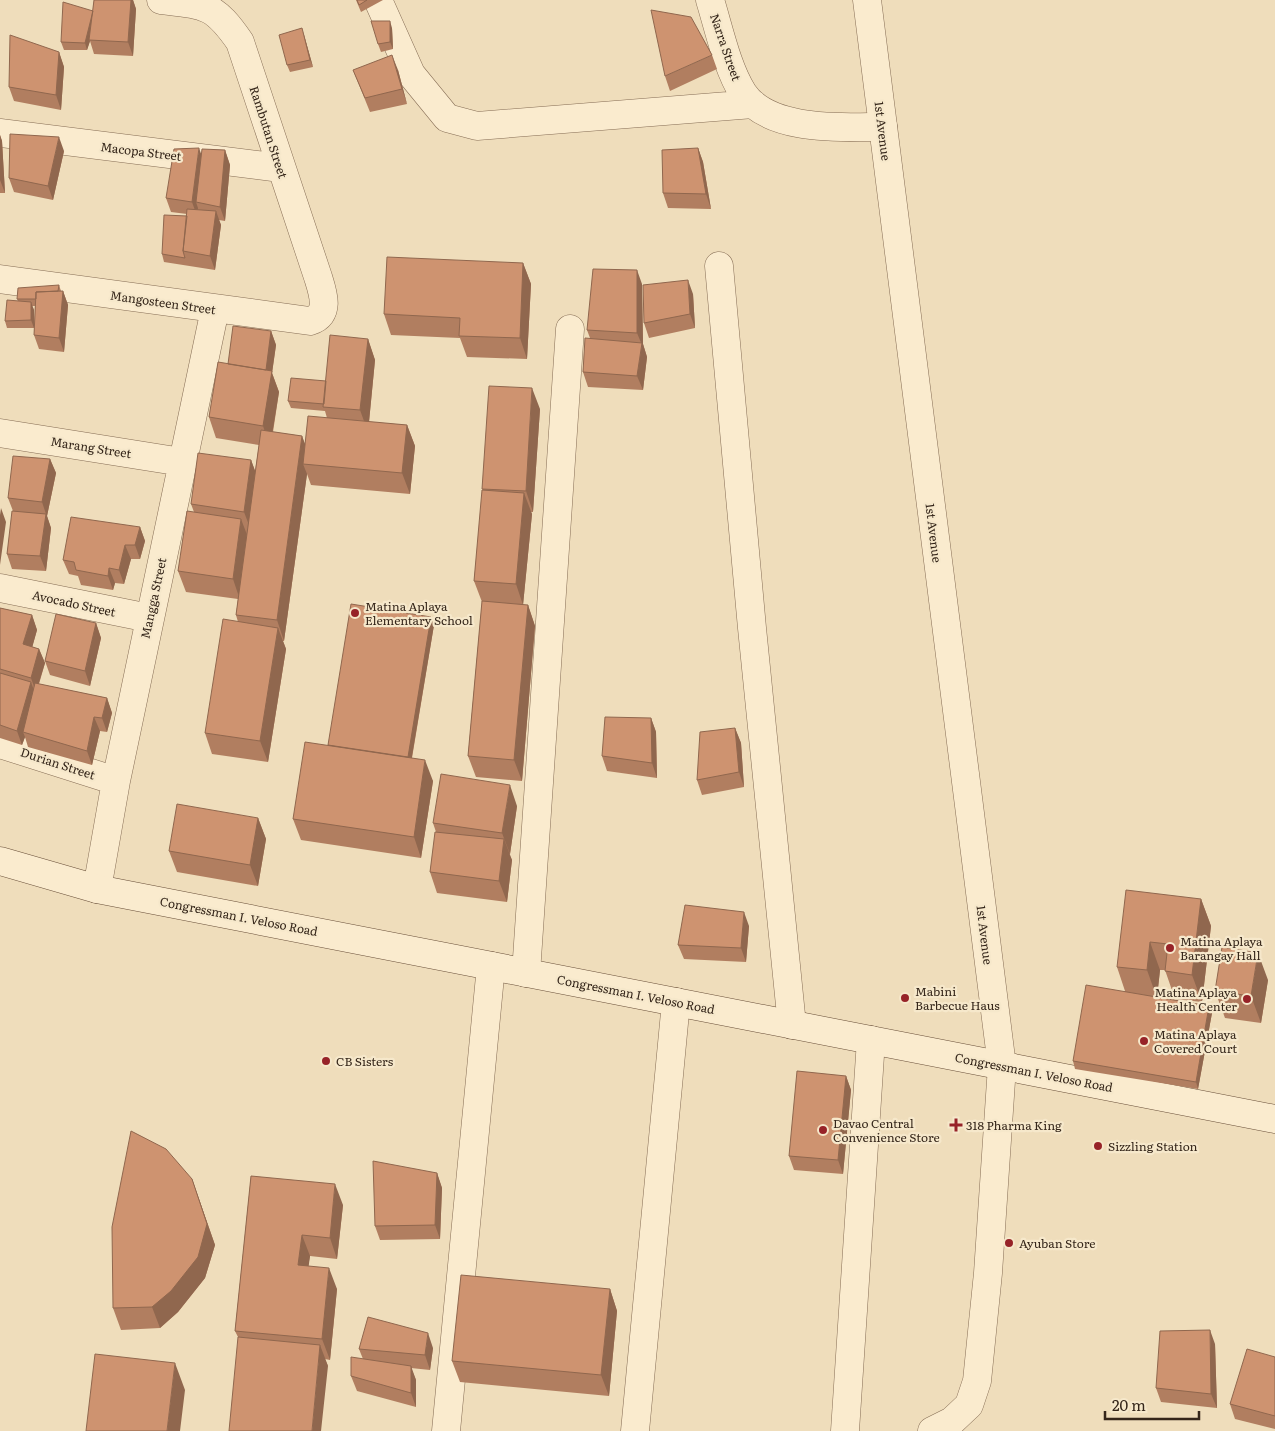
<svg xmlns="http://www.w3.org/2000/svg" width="1275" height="1431" font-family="Literata,serif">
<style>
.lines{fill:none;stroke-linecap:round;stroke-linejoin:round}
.minor-casing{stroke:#866d55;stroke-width:29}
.tertiary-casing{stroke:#866d55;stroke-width:29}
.secondary-casing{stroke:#684e38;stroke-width:29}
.minor{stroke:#faebce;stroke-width:28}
.tertiary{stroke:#faebce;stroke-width:28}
.secondary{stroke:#faebce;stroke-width:28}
.wall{fill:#b17e60}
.shaded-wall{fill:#90674e}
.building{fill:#ce9370;stroke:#90674e}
.poi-dot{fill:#972328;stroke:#f6e8cb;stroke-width:2}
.labels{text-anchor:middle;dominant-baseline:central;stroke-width:4.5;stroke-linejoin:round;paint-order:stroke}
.street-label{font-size:12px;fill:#35261a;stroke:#f6e8cb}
.poi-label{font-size:12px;fill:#35261a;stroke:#f6e8cb;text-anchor:start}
</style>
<rect width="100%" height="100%" fill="#efddbb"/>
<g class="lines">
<defs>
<path id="minor" d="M378,0L411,74L447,118L477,126L753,104
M710,0C719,29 727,68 743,93C769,132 842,127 883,127
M0,133L281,168
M719,266L752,628L792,1025
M0,279L310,321C331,315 323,293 318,277L240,42C214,4 205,5 161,0
M0,433L182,462
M0,588L149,618
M0,744L116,781
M97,889L116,781L215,309
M526,973L570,329
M446,1431L491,966
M635,1431L676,1002
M845,1431L871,1040
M932,1431L952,1421L969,1405L977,1381L988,1273L1002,1066"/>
<path id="tertiary" d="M867,0L1002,1066"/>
<path id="secondary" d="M0,861L97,889L1275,1119"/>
</defs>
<use href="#minor" class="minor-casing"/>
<use href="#tertiary" class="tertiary-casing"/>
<use href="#secondary" class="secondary-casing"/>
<use href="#minor" class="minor"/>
<use href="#tertiary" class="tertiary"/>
<use href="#secondary" class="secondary"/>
</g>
<path class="wall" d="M94,0H133L136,9L133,56L94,54L90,41L87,50H64L61,42L93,11Z
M356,0H383L361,12Z
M392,28L393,49L381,52L378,44Z
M304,35L313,67L290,72L287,65Z
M59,52L64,67L61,110L14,101L9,87Z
M712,55L717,69L670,91L665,76Z
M353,70H398L407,104L370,112Z
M0,135L2,141L5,193H0Z
M698,148L703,162L711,209L668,208L663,193Z
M225,150L230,165L225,221L219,220L221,225L215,270L164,262L162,254L187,214L171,212L166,198L201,154Z
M64,151L53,200L14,192L9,178Z
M523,263L531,284L527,359L467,357L460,338L391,335L384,314Z
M642,284L643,344L647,357L643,390L588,387L583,372L590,338L587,330Z
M59,285L61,291H63L68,305L64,352L39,349L34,335L35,306H32L34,310V328H7L5,321L18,301L17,299Z
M693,294L695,328L649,338L644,323Z
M271,331L276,345L272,373L279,392L273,432L302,436L305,445L327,418L325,411L291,408L288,401L326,381L368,339L375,360L369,422L407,425L415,446L410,494L311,485L307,474L284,641H283L286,649L268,762L212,754L205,733L238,622L236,615L238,599L186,592L178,571L194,512L191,504L251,460L255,471L259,445L216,438L209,417L228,364Z
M540,409L533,512H531L532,514L523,605H528L535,626L522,781L476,777L468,756L482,602L474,581L483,490L482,489Z
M50,459L56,473L47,516L51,528L46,571L12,569L7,554L13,511L8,498Z
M140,527L145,541L140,559H131L124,584L115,583L113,590L81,585L78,576L69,574L63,560Z
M0,608L32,615L37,630L32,647L39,649L45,663L39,684L107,698L112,713L107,732L100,731L92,765L28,747L25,737L22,745L0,738Z
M96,623L101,638L90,686L50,675L45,661Z
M434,625L412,758L433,781L421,858L301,840L293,819L328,745Z
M651,718L656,732L657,778L607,771L602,756Z
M735,728L741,743L744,787L702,795L697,780Z
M517,806L510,854H509L512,860L507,902L437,893L430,872L436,832L433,823Z
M258,818L266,839L258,886L177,872L169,851Z
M1201,899L1211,926L1202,1002L1175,999L1165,970H1160L1157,997L1209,1006L1212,1013L1198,1089L1075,1069L1073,1061L1125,991L1117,967Z
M749,926L746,962L684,959L678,945Z
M1268,980L1261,1023L1225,1018L1215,991Z
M846,1076L851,1090L843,1174L794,1170L789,1156Z
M437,1173L442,1188L440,1239L380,1240L375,1226Z
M251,1176L343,1205L337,1259L310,1256L308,1266L337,1289L330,1360L325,1359L328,1366L238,1337L235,1331Z
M192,1179L215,1245L205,1278L178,1312L160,1328L121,1330L113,1308Z
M610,1289L617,1311L609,1396L460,1382L452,1361Z
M1215,1344L1217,1408L1161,1402L1156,1388Z
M433,1348L430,1370L411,1368L416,1380V1407L357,1391L351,1376L363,1359L359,1349Z
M1275,1357V1429L1235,1419L1230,1404Z"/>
<path class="shaded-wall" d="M131,0H133L136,9L133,56L128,42Z
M93,11L89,40L90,41L87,50L85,43Z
M390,21L392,28L393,49L390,42Z
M302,28L304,35L313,67L310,60Z
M59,52L64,67L61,110L56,95Z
M392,55L398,70L407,104L402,89Z
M0,135L2,141L5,193L0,180Z
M59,137L64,151L53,200L48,186Z
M199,148L204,162L196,202L198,208L197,216L192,202Z
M698,148L703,162L711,209L706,194Z
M225,150L230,165L225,221L220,207Z
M216,211L221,225L215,270L210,256Z
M523,263L531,284L527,359L520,338Z
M637,270L642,284L643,344L647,357L643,390L637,376L642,345L637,333Z
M688,280L693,294L695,328L690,314Z
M63,291L68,305L64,352L59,338Z
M31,302L34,310V328L31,320Z
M271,331L276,345L272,373L279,392L270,447L263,426L265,373Z
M368,339L375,360L368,432L360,410Z
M532,388L540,409L533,512L526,491Z
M407,425L415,446L410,494L402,473Z
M302,436L310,457L303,464L307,474L284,641L277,620Z
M50,459L56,473L47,516L51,528L46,571L40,556L46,514L42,502Z
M251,460L259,481L252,533L244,512Z
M524,493L532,514L523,605L516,584Z
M1,508L6,522L0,565V515Z
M241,519L249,540L240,600L233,579Z
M140,527L145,541L140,559L135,545Z
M125,545L131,559L124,584L119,570Z
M109,568L115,583L113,590L108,576Z
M528,605L535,626L522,781L514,760Z
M32,615L37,630L29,659L23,644Z
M431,617L434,625L410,768L407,760Z
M96,623L101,638L90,686L85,671Z
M278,628L286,649L268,762L260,741Z
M39,649L45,663L36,692L31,678Z
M31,682L36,696L23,732L25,737L22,745L17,731Z
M107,698L112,713L107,732L102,718Z
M94,717L100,731L92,765L87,751Z
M651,718L656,732L657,778L652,763Z
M735,728L741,743L744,787L739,772Z
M425,760L433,781L421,858L414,837Z
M510,785L517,806L510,854L502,833Z
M258,818L266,839L258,886L250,865Z
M504,839L512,860L507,902L499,881Z
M1201,899L1211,926L1202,1002L1192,975Z
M744,912L749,926L746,962L741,948Z
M1150,942L1160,970L1157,998L1147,970Z
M1258,953L1268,980L1261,1023L1251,996Z
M1209,1006L1212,1013L1198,1089L1196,1082Z
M846,1076L851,1090L843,1174L838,1160Z
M437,1173L442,1188L440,1239L435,1225Z
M192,1179L215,1245L205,1278L178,1312L160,1328L152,1307Z
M335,1184L343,1205L337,1259L330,1238Z
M302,1235L310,1256L306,1286L298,1265Z
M329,1268L337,1289L330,1360L322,1339Z
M610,1289L617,1311L609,1396L601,1375Z
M1210,1330L1215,1344L1217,1408L1211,1394Z
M428,1333L433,1348L430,1370L425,1355Z
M320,1345L328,1366L321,1431H312Z
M175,1363L185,1390L180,1431H167Z
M411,1366L416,1380V1407L411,1393Z"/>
<path class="building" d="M94,0H131L128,42L89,40Z
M357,0H367L359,5Z
M63,2L93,11L85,43L61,42Z
M651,10L691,17L712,55L665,76Z
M371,21H390V42L378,44Z
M302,28L310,60L287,65L279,35Z
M10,35L59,52L56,95L9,87Z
M392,55L402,89L365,98L353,70Z
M10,134L59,137L48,186L9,178Z
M199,148L192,202L166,198L174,149Z
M698,148L706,194L663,193L662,150Z
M202,149L225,150L220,207L196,202Z
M187,209L216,211L210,256L183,251Z
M164,215L187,216L183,251L185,258L162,254Z
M387,257L523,263L520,338L459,336L460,318L384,314Z
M593,269L637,270V333L587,330Z
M688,280L690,314L644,323L643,285Z
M59,285L58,291L36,292V299H17L18,288Z
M63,291L59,338L34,335L36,292Z
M7,300L31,302V320L5,321Z
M233,326L271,331L266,370L228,364Z
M330,335L368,339L360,410L323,407Z
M585,338L642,343L637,376L583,372Z
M218,362L272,371L263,426L209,417Z
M291,378L326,381L324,404L288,401Z
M489,386L532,388L526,491L482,489Z
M308,416L407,425L402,473L303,464Z
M261,430L302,436L277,620L236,615Z
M198,453L251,460L244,512L191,504Z
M13,456L50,459L42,502L8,498Z
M482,490L524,493L516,584L474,581Z
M12,511L46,514L40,556L7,554Z
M187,511L241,519L233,579L178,571Z
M71,517L140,527L135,545H125L119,570L109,568L108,576L76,570L74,562L63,560Z
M482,601L528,605L514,760L468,756Z
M351,604L431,617L408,757L328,745Z
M0,608L32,615L23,644L39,649L31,678L0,669Z
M56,614L96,623L85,671L45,661Z
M223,619L278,628L260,741L205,733Z
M0,673L31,682L17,731L0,725Z
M35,683L107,698L102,718L94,717L87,751L23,732Z
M605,717L651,718L652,763L602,756Z
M735,728L739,772L697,780L700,732Z
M305,742L425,760L414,837L293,819Z
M441,774L510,785L502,833L433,823Z
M177,804L258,818L250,865L169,851Z
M435,832L504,839L499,881L430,872Z
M1126,890L1201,899L1192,975L1165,971L1168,944L1150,942L1147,970L1117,967Z
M685,905L744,912L741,948L678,945Z
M1222,947L1258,953L1251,996L1215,991Z
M1086,985L1209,1006L1196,1082L1073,1061Z
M797,1071L846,1076L838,1160L789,1156Z
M131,1131L166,1149L192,1179L207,1224L198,1257L171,1291L152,1307L113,1308L112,1227Z
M373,1161L437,1173L435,1225L375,1226Z
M251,1176L335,1184L330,1238L302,1235L298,1265L329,1268L322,1339L235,1331Z
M461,1275L610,1289L601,1375L452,1361Z
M368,1317L428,1333L425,1355L359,1349Z
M1210,1330L1211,1394L1156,1388L1160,1331Z
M238,1337L320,1345L312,1431H229Z
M1247,1349L1275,1357V1416L1230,1404Z
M95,1354L175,1363L167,1431H86Z
M351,1357L411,1366V1393L351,1376Z"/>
<g class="poi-dot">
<circle cx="355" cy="613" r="5"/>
<circle cx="1170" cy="948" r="5"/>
<circle cx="905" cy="998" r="5"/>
<circle cx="1247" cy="999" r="5"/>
<circle cx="1144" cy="1041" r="5"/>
<circle cx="326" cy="1061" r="5"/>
<path d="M953.5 1117.5h5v5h5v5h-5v5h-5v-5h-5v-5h5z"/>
<circle cx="823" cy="1130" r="5"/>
<circle cx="1098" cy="1146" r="5"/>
<circle cx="1009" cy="1243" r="5"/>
</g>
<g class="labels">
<g class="street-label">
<text transform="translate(726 47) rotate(71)">Narra Street</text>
<text transform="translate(883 131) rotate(83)">1st Avenue</text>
<text transform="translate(269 132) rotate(72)">Rambutan Street</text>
<text transform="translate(141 151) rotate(7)">Macopa Street</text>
<text transform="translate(163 302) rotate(8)">Mangosteen Street</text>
<text transform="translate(91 447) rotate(9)">Marang Street</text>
<text transform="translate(934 533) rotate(83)">1st Avenue</text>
<text transform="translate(153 598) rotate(-78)">Mangga Street</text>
<text transform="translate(74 603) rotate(12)">Avocado Street</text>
<text transform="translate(58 763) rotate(18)">Durian Street</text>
<text transform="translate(239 916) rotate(11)">Congressman I. Veloso Road</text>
<text transform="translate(985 935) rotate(83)">1st Avenue</text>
<text transform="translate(636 994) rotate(11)">Congressman I. Veloso Road</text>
<text transform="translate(1034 1072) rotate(11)">Congressman I. Veloso Road</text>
</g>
<g class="poi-label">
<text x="365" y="606">Matina Aplaya<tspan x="365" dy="14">Elementary School</tspan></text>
<text x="1180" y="941">Matina Aplaya<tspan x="1180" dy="14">Barangay Hall</tspan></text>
<text x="915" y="991">Mabini<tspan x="915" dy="14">Barbecue Haus</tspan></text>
<text x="1237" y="992" text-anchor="end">Matina Aplaya<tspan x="1237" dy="14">Health Center</tspan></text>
<text x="1154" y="1034">Matina Aplaya<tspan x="1154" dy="14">Covered Court</tspan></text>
<text x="336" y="1061">CB Sisters</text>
<text x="833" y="1123">Davao Central<tspan x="833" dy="14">Convenience Store</tspan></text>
<text x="966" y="1125">318 Pharma King</text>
<text x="1108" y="1146">Sizzling Station</text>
<text x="1019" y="1243">Ayuban Store</text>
</g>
</g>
<path d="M1105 1411v8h94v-8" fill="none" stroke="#35261a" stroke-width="2.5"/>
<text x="1112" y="1411" font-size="15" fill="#35261a" stroke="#f6e8cb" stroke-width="4" paint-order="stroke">20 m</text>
</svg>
